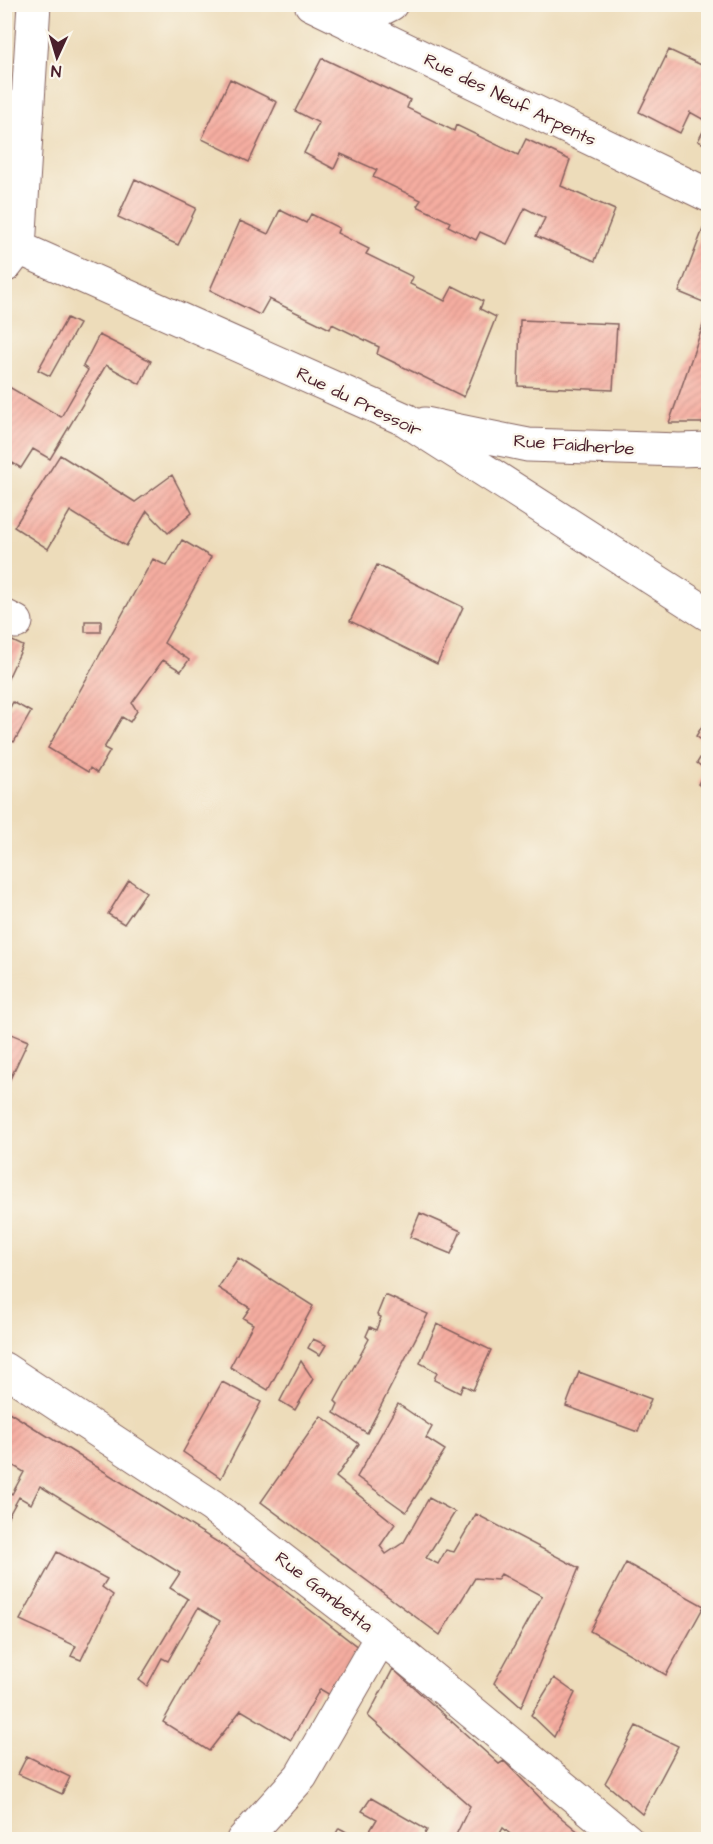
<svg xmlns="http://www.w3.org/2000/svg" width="713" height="1844" font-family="'Architects Daughter',sans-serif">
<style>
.building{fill:url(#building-hatch)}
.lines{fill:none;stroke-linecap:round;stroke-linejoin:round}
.street-casing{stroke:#83615d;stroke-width:35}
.street{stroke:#fff;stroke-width:33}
.labels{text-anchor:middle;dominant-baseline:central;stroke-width:5;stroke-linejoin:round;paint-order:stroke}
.street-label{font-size:18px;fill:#4a1f2b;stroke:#fbf7ec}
</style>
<defs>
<pattern id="building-hatch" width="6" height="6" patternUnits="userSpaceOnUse" patternTransform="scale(1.5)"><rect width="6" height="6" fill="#f5ada0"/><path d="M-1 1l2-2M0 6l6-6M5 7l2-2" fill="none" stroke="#d4948a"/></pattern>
</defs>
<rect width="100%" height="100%" fill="#fbf7ec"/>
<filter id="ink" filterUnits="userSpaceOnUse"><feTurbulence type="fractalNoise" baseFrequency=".0167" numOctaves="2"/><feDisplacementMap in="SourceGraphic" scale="12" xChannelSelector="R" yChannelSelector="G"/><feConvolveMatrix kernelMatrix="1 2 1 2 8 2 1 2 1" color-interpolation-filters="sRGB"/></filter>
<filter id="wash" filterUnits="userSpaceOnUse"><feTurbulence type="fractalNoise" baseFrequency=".008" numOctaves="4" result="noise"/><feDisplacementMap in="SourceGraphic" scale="24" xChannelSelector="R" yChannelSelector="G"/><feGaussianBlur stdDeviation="1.35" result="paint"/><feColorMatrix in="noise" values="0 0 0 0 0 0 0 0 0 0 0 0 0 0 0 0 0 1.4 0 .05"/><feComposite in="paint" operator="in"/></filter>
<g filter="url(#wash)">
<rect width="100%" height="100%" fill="#eddcba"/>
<g id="blocks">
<path class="building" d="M669,50L708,68V146L698,141L708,122L690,112L680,133L639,112Z
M322,58L410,100L407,108L454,131L456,125L518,155L526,139L570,160L561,186L615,210L595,261L536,236L545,218L525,208L507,244L480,232L476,240L448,226L450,222L417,206L421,200L373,177L377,170L341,154L334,169L304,153L319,123L295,111Z
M230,79L277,102L249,162L202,139Z
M135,179L196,208L178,245L118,217Z
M280,210L306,223L311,214L339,228L337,233L369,249L366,254L413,277L410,284L445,301L453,286L483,301L480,309L496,317L464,397L377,354L379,347L332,324L330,329L269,299L260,315L210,290L240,221L268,234Z
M708,216V304L679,292Z
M708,311V423H669Z
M67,318L79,324L50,376L38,370Z
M520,320L617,324L613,390L518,386Z
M99,335L151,361L140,384L106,365L50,459L33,449L21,468L4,458V384L61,417L88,370L83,366Z
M60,455L135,502L172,475L192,513L168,533L147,511L126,546L70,511L48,549L14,527Z
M182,540L211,557L164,643L189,660L181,671L163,660L132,703L137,711L130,722L122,717L104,748L110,751L97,773L90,768L88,772L48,748L153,559L167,566Z
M377,565L463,607L437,664L350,621Z
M85,621H101V632H85Z
M4,637L23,646L4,687Z
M13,702L31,712L14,742L5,737V717Z
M704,723L708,726V792L698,784L706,770L697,763L708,745L696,736Z
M129,880L146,892L124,924L108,914Z
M4,1031L28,1041L4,1092Z
M420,1213L461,1231L451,1254L410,1237Z
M238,1258L313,1306L268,1390L230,1367L253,1324L243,1318L250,1308L218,1288Z
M385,1295L428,1314L367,1433L334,1413L338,1404L335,1401L369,1339L366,1336L370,1327L376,1330L381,1317L377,1315Z
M437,1324L491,1350L473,1390L463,1385L460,1393L434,1380L437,1372L420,1363Z
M313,1339L326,1345L320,1355L308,1348Z
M301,1361L313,1379L295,1410L280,1401Z
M579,1372L651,1399L638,1432L566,1406Z
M222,1382L261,1402L221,1478L183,1452Z
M398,1404L432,1427L426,1438L445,1450L406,1512L357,1477Z
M4,1409L243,1558L359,1648L330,1695L320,1689L291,1740L241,1710L209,1751L163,1722L220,1621L198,1608L168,1661L162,1658L147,1686L139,1680L188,1599L170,1588L180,1573L40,1486L31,1504L19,1497L4,1524V1489L12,1494L24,1472L9,1463L4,1470Z
M321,1416L359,1444L336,1477L395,1524L380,1546L386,1554L404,1542L429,1498L455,1512L426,1558L438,1564L446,1550L454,1552L476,1514L579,1568L521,1707L494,1683L542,1596L501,1574L497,1580L475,1578L440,1635L261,1502Z
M57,1552L107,1579L102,1587L113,1595L81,1660L71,1656L76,1646L20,1620Z
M626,1563L704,1606L666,1675L590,1631Z
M393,1669L499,1764L504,1761L552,1810L587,1839H516L503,1828L497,1839H454L470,1806L368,1716Z
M554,1678L575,1693L554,1737L531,1715Z
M636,1726L678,1746L642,1814L605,1783Z
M27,1756L70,1777L62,1794L18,1774Z
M371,1798L427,1830L422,1839H365L377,1819L362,1811Z
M339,1828L343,1830L358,1839H333Z"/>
</g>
</g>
<g filter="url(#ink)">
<use href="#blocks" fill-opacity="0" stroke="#83615d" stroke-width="1.5"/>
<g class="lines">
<defs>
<path id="street" d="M311,4L708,195
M351,24L391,4
M19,248L406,420L708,614
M6,265L19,248L34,4
M425,424L528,445L679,450L708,449
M4,616L16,622
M4,1369L212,1506L368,1626L627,1840
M243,1840L301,1776L381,1637"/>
</defs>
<use href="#street" class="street-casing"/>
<use href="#street" class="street"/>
</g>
</g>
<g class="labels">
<g class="street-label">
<text transform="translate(510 100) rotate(26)">Rue des Neuf Arpents</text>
<text transform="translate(359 402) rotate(26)">Rue du Pressoir</text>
<text transform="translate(574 445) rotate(4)">Rue Faidherbe</text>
<text transform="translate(324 1592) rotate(38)">Rue Gambetta</text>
</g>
</g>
<rect width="713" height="1844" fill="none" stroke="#fbf7ec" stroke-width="24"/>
<g transform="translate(57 57) rotate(184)" stroke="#fbf7ec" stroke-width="4.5" paint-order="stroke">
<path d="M0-4.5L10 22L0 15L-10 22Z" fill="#4a1f2b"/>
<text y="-9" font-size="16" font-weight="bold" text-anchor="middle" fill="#4a1f2b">N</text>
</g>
</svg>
